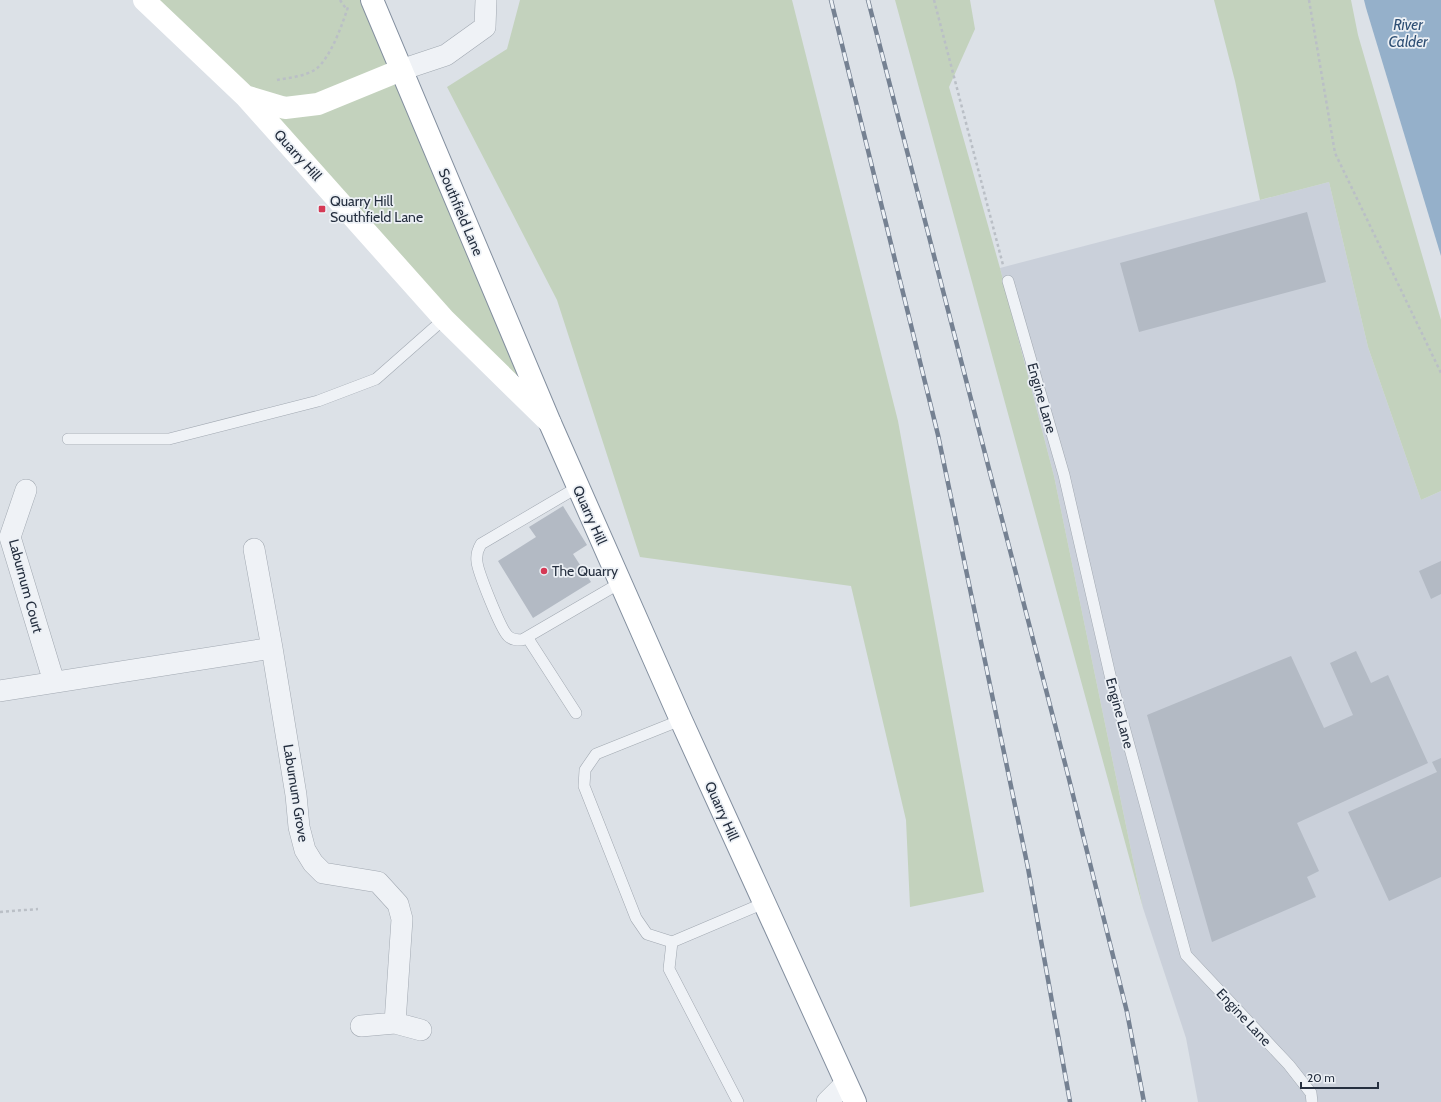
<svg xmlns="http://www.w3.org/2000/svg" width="1441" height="1102" font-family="Cabin,sans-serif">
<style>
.built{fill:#cad0da}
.green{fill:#c3d2bd}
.water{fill:#95b0ca}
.building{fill:#b3bac4}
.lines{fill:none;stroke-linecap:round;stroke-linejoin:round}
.lane-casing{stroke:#a1a8b1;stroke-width:12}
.street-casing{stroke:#a1a8b1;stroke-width:22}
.highway-casing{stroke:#838f9f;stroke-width:24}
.path{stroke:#babfc6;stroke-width:2.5;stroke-dasharray:3 3;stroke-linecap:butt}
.lane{stroke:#eff2f6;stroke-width:11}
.street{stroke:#eff2f6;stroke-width:21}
.secondary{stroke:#fff;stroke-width:22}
.highway{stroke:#fff;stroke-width:22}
.rail-casing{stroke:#758192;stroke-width:4.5}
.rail{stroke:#ecf0f5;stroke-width:3;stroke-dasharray:9;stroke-linecap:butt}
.poi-dot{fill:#d53955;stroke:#ecf0f5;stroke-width:1.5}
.labels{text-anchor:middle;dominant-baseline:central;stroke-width:3.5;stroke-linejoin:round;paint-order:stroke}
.street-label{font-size:14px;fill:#252f3f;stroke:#ecf0f5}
.poi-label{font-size:14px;fill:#252f3f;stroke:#ecf0f5;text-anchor:start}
.water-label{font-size:15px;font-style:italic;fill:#2e4f74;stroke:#ecf0f5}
</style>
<rect width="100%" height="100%" fill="#dce1e7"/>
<path class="built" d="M1329,182L1368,347L1421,500L1441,491V1102H1198L1186,1038L1143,908L1054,476L1000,268Z"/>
<path class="green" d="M145,0H372L550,423Z
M520,0H792L898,421L984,892L910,907L906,820L851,586L640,557L557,300L447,87L507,49Z
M895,0H970L975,29L949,87L1000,268L1054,476L1143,908Z
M1214,0H1351L1358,35L1441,320V491L1421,500L1368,347L1329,182L1260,200L1235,81Z"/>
<path class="water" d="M1364,0H1441V256L1366,8Z"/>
<path class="building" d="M1307,212L1326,282L1139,332L1120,263Z
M563,506L587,545L573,554L591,582L533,618L498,561L536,537L529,527Z
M1441,561V594L1431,599L1419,571Z
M1356,651L1371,683L1388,675L1428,763L1297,823L1319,871L1307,877L1316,897L1212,942L1147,715L1291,656L1324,728L1353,715L1330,663Z
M1441,758V877L1389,901L1348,812L1437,772L1432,762Z"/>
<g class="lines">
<defs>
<path id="lane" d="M1008,281L1064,475L1110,675L1186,955L1289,1065L1311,1093L1312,1102
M68,439H169L318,401L376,379L444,319
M578,487L481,544C478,549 476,555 477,562C478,572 501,630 508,636C512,640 517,640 522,640L620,583
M527,637L576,713
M681,720L596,754L585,770L584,786L636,918L647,934L672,942L764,903
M672,942L669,969L738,1102"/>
<path id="street" d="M401,70L446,55L485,27L486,0
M26,490L10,537L54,682
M254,549L272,648L296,795L299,827L305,850L313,863L323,873L378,882L398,904L402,919L395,1023
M0,691L272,648
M361,1026L395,1023L421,1030
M827,1102L846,1083"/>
<path id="highway" d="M372,0L550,423L681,720L855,1102"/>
</defs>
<use href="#lane" class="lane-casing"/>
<use href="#street" class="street-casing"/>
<use href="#highway" class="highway-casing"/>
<path class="path" d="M340,0L347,10
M934,0L1003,265
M1309,0L1335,153L1441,373
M277,80C289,78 306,76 316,69C331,57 342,25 348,7
M0,912L38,909"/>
<use href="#lane" class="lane"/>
<use href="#street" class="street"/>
<path class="secondary" d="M144,0L245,96L444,319L550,423
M245,96L285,108L318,104L401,70"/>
<use href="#highway" class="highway"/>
<defs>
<path id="rail" d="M831,0L938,435L1028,868L1070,1102
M868,0L1069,779L1127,1012L1144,1102"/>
</defs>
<use href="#rail" class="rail-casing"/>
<use href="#rail" class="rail"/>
</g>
<g class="poi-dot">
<rect x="318" y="205" width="8" height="8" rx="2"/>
<circle cx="544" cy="571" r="4"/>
</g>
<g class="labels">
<g class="street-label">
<text transform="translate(298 155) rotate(48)">Quarry Hill</text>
<text transform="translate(461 212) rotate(67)">Southfield Lane</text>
<text transform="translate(1042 398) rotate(74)">Engine Lane</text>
<text transform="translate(590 515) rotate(66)">Quarry Hill</text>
<text transform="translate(26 586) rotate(75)">Laburnum Court</text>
<text transform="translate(1120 713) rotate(75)">Engine Lane</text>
<text transform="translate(296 793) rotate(81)">Laburnum Grove</text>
<text transform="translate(722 811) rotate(66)">Quarry Hill</text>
<text transform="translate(1244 1017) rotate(47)">Engine Lane</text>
</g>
<g class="poi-label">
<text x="330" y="201">Quarry Hill<tspan x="330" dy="16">Southfield Lane</tspan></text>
<text x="552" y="571">The Quarry</text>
</g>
<g class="water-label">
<text x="1408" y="25">River<tspan x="1408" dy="17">Calder</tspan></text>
</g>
</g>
<path d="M1301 1082v6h77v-6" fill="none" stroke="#252f3f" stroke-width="2"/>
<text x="1307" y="1082" font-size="12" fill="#252f3f" stroke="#ecf0f5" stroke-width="3" paint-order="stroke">20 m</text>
</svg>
